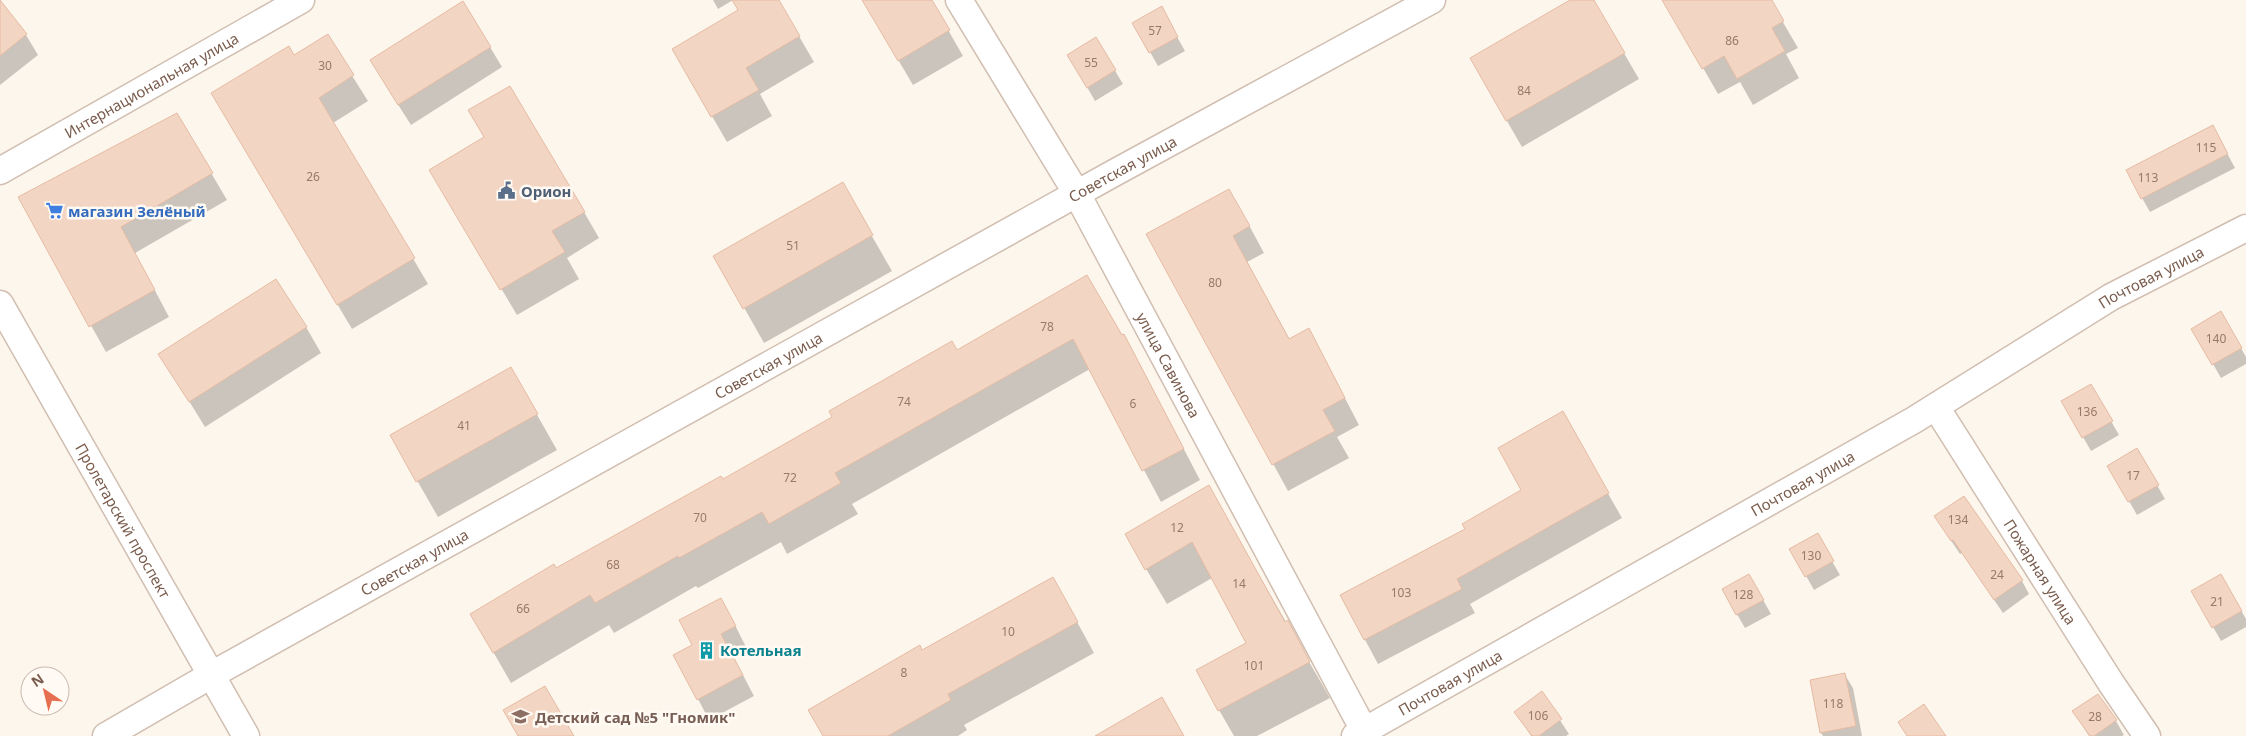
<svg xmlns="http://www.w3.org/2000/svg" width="2246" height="736" font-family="'Noto Sans',sans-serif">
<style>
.shadow{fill:#0003}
.building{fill:#f3d5c3;stroke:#e6bba3}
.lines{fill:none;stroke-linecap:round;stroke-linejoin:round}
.minor-casing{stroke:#d1beb0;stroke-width:29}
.minor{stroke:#fff;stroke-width:26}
.labels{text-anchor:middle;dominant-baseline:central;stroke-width:5;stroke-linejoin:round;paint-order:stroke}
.number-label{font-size:12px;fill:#987a6a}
.street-label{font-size:15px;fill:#7a5c4d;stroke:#fffaf3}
.service-label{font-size:15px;font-weight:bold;fill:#4e5e75;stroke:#fffaf3;text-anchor:start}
.shop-label{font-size:15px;font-weight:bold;fill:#366cbe;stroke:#fffaf3;text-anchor:start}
.culture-label{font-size:15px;font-weight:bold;fill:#0d838f;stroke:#fffaf3;text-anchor:start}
.education-label{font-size:15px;font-weight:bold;fill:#785e54;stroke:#fffaf3;text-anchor:start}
</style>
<rect width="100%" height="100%" fill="#fdf6ec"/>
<path class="shadow" d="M713,0H733L718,9Z
M733,0H778L814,62L760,94L772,116L727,142L673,49L740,11Z
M863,0H931L963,56L913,85Z
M1573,0H1593L1639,79L1522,147L1471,59Z
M1664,0H1770L1798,48L1786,54L1799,78L1753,105L1740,82L1718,94Z
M0,2L26,35L38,55L0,85Z
M1161,8L1185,51L1158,66L1150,52Z
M327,36L368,101L333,123L428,284L352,329L227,119L294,57Z
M1096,39L1123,84L1095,101L1069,56Z
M490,47L502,67L411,125L383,81Z
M177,115L227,200L135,253L169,317L106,352L19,198Z
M2220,140L2235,168L2150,212L2142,198Z
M842,184L892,271L764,343L715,256Z
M446,196L584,212L599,238L567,258L579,279L517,315Z
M1244,216L1264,253L1247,262L1290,340L1323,356L1359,425L1337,437L1349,458L1288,491L1147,235Z
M1087,276L1141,367L1200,480L1161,502L1090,369L852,504L858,514L787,554L781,542L698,588L696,586L614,633L609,625L511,683L472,615L723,481L957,352Z
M2221,313L2246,357V364L2221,378L2193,329Z
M306,327L321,353L205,427L160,354Z
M511,369L557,450L438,517L391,435Z
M2091,386L2119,435L2091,451L2063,402Z
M1562,413L1622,518L1470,604L1475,613L1378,664L1341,595L1466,529L1523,490Z
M2137,450L2165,499L2137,515L2109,466Z
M1208,487L1330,698L1257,736H1234L1219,710L1248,643L1212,578L1167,604L1126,535Z
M1944,530L2022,581L2029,594L2003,613L1962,553L1960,554Z
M1817,535L1840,575L1814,590L1791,549Z
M1749,575L1771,614L1745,628L1723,590Z
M2221,576L2246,619V627L2221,641L2193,592Z
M1070,609L1094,653L964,725L967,730L958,736H824L922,651Z
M732,619L746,647L732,654L754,696L709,720L698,699L693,645Z
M1845,675L1853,688L1862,736H1823L1821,733Z
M1542,693L1569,734L1566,736H1531L1516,712Z
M2098,695L2116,721L2124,735L2122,736H2089L2082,725L2074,712Z"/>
<path class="building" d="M0,0L27,34L0,56Z
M732,0H779L800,36L746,68L759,90L711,117L672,49L738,10Z
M862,0H932L950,30L898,61Z
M1570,0H1594L1625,53L1506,121L1470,58Z
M1662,0H1772L1784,21L1772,28L1785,51L1737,79L1724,56L1702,69Z
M463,1L491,47L398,105L370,60Z
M1162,6L1178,37L1149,53L1132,23Z
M328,34L354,75L319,98L415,258L337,305L211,93L289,46L294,55Z
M1096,37L1116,70L1087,88L1067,55Z
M510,86L585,212L552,231L565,252L500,290L429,170L484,137L468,110Z
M177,113L213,173L121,227L155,290L89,327L18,197Z
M2213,125L2228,154L2141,199L2126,170Z
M843,182L873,235L743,309L713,256Z
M1229,189L1250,226L1233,236L1289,339L1309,328L1345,398L1323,410L1335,431L1272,465L1146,234Z
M1087,275L1122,335L1124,334L1184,449L1142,471L1073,339L835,473L841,483L769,524L762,512L679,558L678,556L595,603L590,595L493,653L470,614L554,564L556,568L721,476L723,479L832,417L829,411L952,341L957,350Z
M276,279L307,327L189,402L158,354Z
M2221,311L2242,348L2212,365L2191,329Z
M511,367L538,414L416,482L390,435Z
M2091,384L2113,421L2082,438L2061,401Z
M1563,411L1609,493L1457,579L1462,589L1364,640L1340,595L1465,529L1462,524L1521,490L1498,448Z
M2137,448L2159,485L2128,502L2107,466Z
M1209,485L1285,622L1288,620L1310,662L1218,711L1196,670L1246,643L1192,542L1145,570L1125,534Z
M1964,496L2023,580L1994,600L1953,540L1951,541L1934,516Z
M1818,533L1834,561L1805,577L1789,549Z
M1749,574L1764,600L1736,615L1722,589Z
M2221,574L2242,611L2212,628L2191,591Z
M1053,577L1078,622L948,694L951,700L888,736H823L808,710L920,645L922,650Z
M721,598L736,626L721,634L743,675L697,700L673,655L692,645L679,620Z
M1845,673L1856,726L1820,733L1810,680Z
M545,686L574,736H518L503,710Z
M1542,691L1562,719L1539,736H1532L1514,712Z
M2098,694L2117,720L2094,736H2090L2072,711Z
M1162,697L1184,736H1095Z
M1924,704L1946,736H1907L1898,722Z"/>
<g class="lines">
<defs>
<g id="minor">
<path id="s1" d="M959,0L1077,194L1367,736"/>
<path id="s2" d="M0,171L301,0"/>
<path id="s3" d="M0,304L246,736"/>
<path id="s4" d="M1936,407L2111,683L2147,736"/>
<path id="s5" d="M106,736L213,674L1114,173L1432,0"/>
<path id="s6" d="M1355,736L1914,420L2111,297L2246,228"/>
</g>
</defs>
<use href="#minor" class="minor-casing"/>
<use href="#minor" class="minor"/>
</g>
<defs>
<symbol id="civic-bare" viewBox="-9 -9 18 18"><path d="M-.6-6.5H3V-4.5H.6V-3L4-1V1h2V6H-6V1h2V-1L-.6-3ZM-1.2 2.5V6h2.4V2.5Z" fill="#5c6f8a" stroke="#fffaf3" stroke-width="2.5" paint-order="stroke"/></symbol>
<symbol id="supermarket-bare" viewBox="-9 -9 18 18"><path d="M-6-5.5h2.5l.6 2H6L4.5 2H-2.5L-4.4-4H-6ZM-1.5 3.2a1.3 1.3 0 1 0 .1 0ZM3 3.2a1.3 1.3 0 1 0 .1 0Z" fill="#3f7fe0" stroke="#fffaf3" stroke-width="2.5" paint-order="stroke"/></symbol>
<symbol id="building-bare" viewBox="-9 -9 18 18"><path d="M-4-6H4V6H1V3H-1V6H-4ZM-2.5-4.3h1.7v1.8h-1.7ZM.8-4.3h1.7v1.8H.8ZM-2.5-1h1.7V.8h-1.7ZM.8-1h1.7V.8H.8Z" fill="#0f9aa8" stroke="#fffaf3" stroke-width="2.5" paint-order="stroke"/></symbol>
<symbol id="school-bare" viewBox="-9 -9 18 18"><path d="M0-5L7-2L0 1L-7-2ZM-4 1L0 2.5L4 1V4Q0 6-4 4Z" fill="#8d6e63" stroke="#fffaf3" stroke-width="2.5" paint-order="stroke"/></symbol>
</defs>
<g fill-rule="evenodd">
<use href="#civic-bare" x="494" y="178" width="25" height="25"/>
<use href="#supermarket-bare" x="42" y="198" width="25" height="25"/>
<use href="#building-bare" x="694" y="638" width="25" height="25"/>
<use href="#school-bare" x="508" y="704" width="25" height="25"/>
</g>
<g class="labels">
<g class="number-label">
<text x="1155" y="30">57</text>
<text x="1732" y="40">86</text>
<text x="1091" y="62">55</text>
<text x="325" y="65">30</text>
<text x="1524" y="90">84</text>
<text x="2206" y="147">115</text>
<text x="313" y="176">26</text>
<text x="2148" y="177">113</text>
<text x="793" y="245">51</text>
<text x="1215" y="282">80</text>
<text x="1047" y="326">78</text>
<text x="2216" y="338">140</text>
<text x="904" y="401">74</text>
<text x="1133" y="403">6</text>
<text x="2087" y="411">136</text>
<text x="464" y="425">41</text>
<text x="2133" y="475">17</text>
<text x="790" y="477">72</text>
<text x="700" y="517">70</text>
<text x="1958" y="519">134</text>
<text x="1177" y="527">12</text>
<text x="1811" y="555">130</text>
<text x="613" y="564">68</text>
<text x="1997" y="574">24</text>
<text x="1239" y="583">14</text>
<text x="1401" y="592">103</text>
<text x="1743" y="594">128</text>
<text x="2217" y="601">21</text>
<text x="523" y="608">66</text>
<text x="1008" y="631">10</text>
<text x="1254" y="665">101</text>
<text x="904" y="672">8</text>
<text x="1833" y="703">118</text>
<text x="1538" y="715">106</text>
<text x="2095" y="716">28</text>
</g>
<g class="street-label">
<text stroke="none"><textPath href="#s2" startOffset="174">Интернациональная улица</textPath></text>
<text stroke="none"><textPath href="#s5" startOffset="1164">Советская улица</textPath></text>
<text stroke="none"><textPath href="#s6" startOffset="919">Почтовая улица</textPath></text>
<text stroke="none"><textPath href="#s1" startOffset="421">улица Савинова</textPath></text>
<text stroke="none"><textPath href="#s5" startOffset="759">Советская улица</textPath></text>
<text stroke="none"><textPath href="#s6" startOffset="514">Почтовая улица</textPath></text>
<text stroke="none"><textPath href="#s3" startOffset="249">Пролетарский проспект</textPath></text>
<text stroke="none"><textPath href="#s5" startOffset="354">Советская улица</textPath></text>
<text stroke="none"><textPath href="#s4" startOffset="195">Пожарная улица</textPath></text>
<text stroke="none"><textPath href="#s6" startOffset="109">Почтовая улица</textPath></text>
</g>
<g class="service-label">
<text x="521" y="191">Орион</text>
</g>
<g class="shop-label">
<text x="68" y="211">магазин Зелёный</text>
</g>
<g class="culture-label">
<text x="720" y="650">Котельная</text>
</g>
<g class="education-label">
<text x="535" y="717">Детский сад №5 "Гномик"</text>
</g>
</g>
<g transform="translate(45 691) rotate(325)"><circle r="24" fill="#fffaf3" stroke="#cabbb1"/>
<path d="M0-4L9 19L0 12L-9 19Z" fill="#e76f51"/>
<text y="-8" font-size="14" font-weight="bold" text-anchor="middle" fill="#7a5c4d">N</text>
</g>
</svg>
